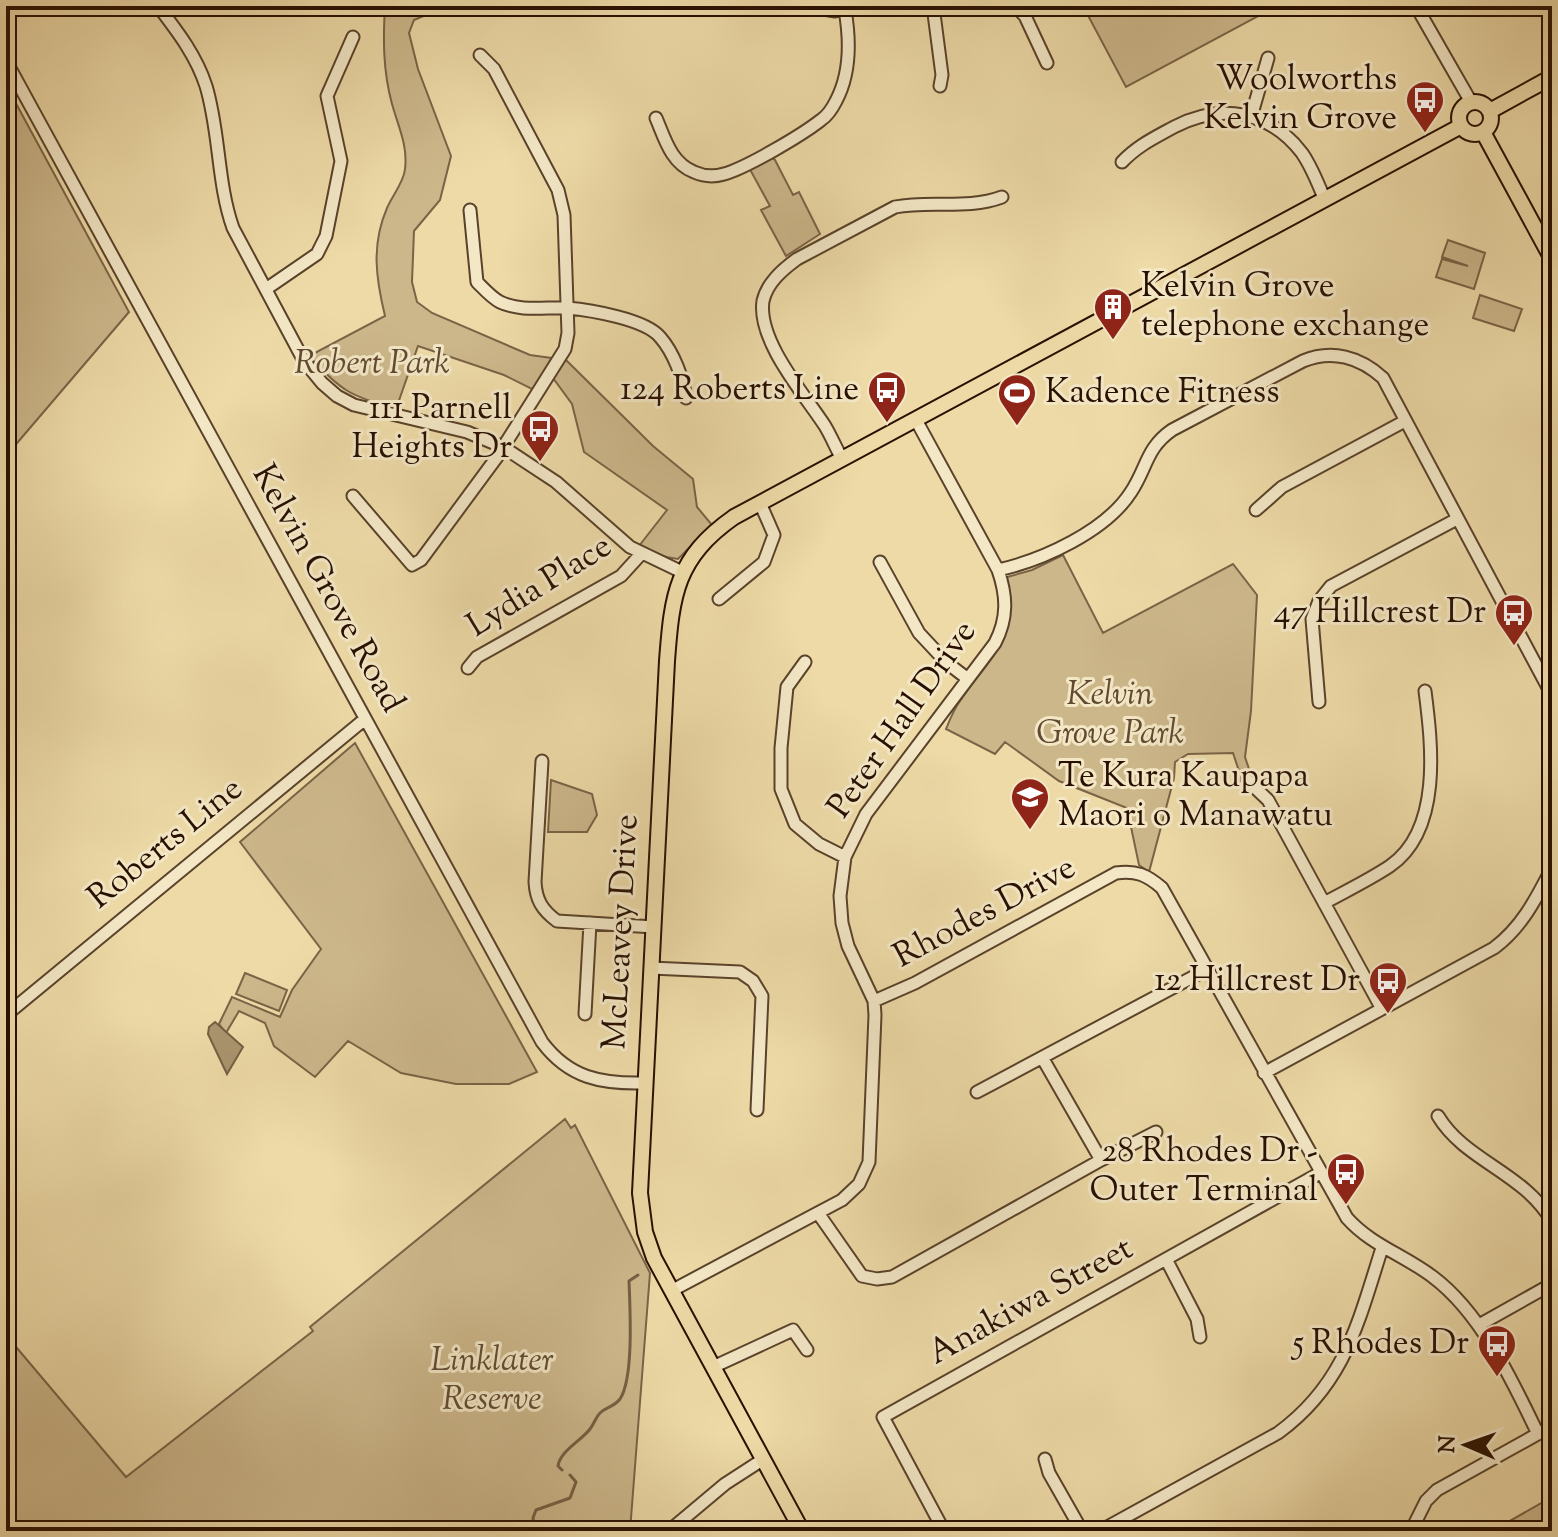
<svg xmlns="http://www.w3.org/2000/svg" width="1558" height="1537" font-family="'Sorts Mill Goudy',serif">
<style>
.green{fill:#ccb78b;stroke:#7a6346;stroke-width:2}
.water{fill:#aa956e;stroke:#765f42;stroke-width:2}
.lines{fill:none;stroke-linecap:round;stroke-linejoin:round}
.stream{stroke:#765f42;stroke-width:3}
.minor-casing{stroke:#59422a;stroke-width:15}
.major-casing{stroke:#280f00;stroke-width:18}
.minor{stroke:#f3e7c6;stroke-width:11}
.major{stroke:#eddaa7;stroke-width:14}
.labels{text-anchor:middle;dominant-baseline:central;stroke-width:6;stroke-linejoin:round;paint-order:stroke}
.poi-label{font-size:34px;fill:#280f00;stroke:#f3e7c6;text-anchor:end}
.park-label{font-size:34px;font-style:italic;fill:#614a31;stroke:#f3e7c6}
.street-label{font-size:34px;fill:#280f00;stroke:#f3e7c6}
</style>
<rect width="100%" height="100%" fill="#eddaa7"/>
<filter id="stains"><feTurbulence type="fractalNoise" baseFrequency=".0025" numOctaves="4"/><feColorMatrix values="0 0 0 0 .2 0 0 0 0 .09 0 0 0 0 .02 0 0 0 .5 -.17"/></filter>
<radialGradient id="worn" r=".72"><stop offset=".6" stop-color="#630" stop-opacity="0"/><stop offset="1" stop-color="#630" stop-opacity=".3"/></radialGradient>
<path class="green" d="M385,6H447L414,20L409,33L418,69L451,156L440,200L414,231L412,282L417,302L432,313L530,355L566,360L653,446L693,479L697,507L712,525L678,559L666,557L639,546L667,510L584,452L572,404L550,374L538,392L504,375L418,346L396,409C350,396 341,391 309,356L385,316C376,279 371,245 387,208C392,196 404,182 405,169C408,145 398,126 392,104C383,71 383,40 385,6Z
M1083,6H1277L1126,87Z
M6,85L129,312L6,456Z
M766,153L775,160L793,195L799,192L820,234L786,256L761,210L770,206L747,164Z
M1448,240L1485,253L1474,289L1436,277L1442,259L1468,266L1442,257Z
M1480,295L1522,309L1514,331L1473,318Z
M1063,555L1103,633L1233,564L1257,595L1251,711L1245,757L1252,778L1242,780L1233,753L1188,754L1175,762L1174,778L1149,872L1139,865L1127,808L1059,781L1005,742L995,754L946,729C950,719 954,709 960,701C988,659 1025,633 1004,578L1032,570Z
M355,743L537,1072L509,1084H456L401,1073L348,1041L315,1077L274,1046L265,1023L239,1011L226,1033L219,1024L232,997L280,1017L292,990L321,949L240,842Z
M551,780L592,794L597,815L587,832H548Z
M245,973L287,990L279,1011L236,994Z
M565,1119L571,1128L575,1125L650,1273L630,1531H6V1335L126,1477L313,1331L310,1327Z
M1552,1497V1531H1492Z"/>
<path class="water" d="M215,1022L243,1047L227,1074L208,1034L209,1027Z"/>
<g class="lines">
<path class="stream" d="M562,1470L558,1466C560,1451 581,1441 590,1429C594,1424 596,1417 600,1413C606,1407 614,1407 620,1399C634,1378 630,1308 629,1281L638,1275
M543,1531L534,1525L533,1518L536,1510L570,1498L576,1482L570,1475"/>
<defs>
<path id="minor" d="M158,6C177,31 196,55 206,86C220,132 217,183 233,228L304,361L322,383L337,396L354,405L467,432L503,447L556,482L630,547L682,572
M807,6L835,11L857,6
M933,6L942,75L940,86
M1015,6L1025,16L1047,63
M1416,6L1471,102
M6,61L542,1042C569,1078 601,1084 644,1083
M1251,117L1268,58
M656,118C665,139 671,163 694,172C703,176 714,177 724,174C746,168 802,135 821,120C827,116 833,107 836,101C851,73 850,39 845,10
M1122,162C1137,146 1154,138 1174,127C1220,103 1269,110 1302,153C1311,166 1318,183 1324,198
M470,210L477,282C484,289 492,298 500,302C521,312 545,307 567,308C590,310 645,319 660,337C674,353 683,378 686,398
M266,289L317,254L326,236L341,161L327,96L353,37
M842,459C836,448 831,436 825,426C805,395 757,341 763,301C767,283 782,270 797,259L895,207C930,200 967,210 1002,197
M353,496L412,565L421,560L497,457L565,349L568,333L564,215L558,190L494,69L480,55
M1256,510L1282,487L1405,421
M880,562L919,633L947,663L968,679
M998,570C1043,560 1106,531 1131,492C1147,468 1146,448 1172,430L1303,361C1332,349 1360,357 1383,378L1552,695
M719,599L764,562L774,535L760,503
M805,662L787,687L781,748V789L795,824L819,844L845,857
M468,668L477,657L621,576L641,554
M1319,702L1312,619L1319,601L1331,586L1457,519
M542,761L535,882C536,900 542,910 557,921L654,927
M1247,780L1268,800L1382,1009
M1324,903C1346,891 1369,880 1390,866C1442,830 1432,745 1425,691
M651,968L740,972L753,981L762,996L757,1110
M874,1001L915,983L1116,873C1136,870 1147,875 1162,888L1347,1218C1371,1245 1404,1255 1433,1277C1481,1313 1512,1380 1538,1434
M585,1014L590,923
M6,1015L365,719
M1043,1059L1101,1160
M1264,1073L1494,948C1522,927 1536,899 1552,868
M977,1092L1206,970
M1438,1116C1465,1161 1523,1172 1552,1221
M818,1213L862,1276L877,1279L892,1277L1101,1160L1156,1132
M1166,1259L1197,1319L1200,1337
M671,1291L842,1200L859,1184L869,1162L875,1015L874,1001L848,946L842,923L840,896L845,857L866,814L995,643C1008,618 1007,596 998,570L916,420
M1479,1325L1552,1284
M713,1367L793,1330L807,1350
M1045,1459L1049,1473L1082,1531
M669,1531L725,1484L762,1460
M944,1531L883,1417L1320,1173
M1100,1531L1278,1433C1345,1384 1358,1323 1382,1248
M1411,1531L1426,1501L1437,1490L1552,1426"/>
<path id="major" d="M1459 118a16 16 0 1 1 32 0a16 16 0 1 1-32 0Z
M1490,111L1552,77
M1483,132L1552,259
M802,1531L654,1258L645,1232L640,1193L667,661C672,594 676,558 734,517L1461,126"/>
</defs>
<use href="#minor" class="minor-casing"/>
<use href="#major" class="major-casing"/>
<use href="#minor" class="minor"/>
<use href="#major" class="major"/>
</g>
<defs>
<symbol id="bus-pin" viewBox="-11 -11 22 30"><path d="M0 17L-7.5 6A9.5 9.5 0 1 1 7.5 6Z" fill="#8f2418" stroke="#f3e7c6"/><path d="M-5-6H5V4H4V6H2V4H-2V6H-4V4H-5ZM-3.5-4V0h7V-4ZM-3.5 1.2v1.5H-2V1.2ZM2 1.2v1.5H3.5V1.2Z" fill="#fff"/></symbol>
<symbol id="building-pin" viewBox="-11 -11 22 30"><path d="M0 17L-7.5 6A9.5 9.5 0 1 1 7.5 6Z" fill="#8f2418" stroke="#f3e7c6"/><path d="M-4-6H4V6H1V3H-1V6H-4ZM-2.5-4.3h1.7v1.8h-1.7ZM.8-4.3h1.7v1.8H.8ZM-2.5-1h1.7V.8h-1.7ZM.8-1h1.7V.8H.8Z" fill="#fff"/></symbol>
<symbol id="stadium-pin" viewBox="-11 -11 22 30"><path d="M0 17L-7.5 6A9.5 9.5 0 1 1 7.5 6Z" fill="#8f2418" stroke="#f3e7c6"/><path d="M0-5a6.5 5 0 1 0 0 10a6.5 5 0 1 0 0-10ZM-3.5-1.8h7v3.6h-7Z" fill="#fff"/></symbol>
<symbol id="school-pin" viewBox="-11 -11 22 30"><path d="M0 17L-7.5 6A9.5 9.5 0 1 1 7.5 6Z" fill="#8f2418" stroke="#f3e7c6"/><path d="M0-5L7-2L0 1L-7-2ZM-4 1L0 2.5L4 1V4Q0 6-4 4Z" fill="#fff"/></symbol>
</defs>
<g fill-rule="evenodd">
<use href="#bus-pin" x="1403" y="78" width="44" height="60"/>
<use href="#building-pin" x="1091" y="285" width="44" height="60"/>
<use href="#bus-pin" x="865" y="368" width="44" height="60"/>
<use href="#stadium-pin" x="995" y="371" width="44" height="60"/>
<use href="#bus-pin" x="518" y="407" width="44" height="60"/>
<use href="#bus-pin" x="1492" y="591" width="44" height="60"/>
<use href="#school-pin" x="1008" y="775" width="44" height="60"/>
<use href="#bus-pin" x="1366" y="959" width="44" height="60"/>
<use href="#bus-pin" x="1324" y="1150" width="44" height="60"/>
<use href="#bus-pin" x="1475" y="1322" width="44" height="60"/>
</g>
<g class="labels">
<g class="poi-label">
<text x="1397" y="80">Woolworths<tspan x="1397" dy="39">Kelvin Grove</tspan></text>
<text x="1141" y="287" text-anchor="start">Kelvin Grove<tspan x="1141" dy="39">telephone exchange</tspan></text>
<text x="859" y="390">124 Roberts Line</text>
<text x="1045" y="393" text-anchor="start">Kadence Fitness</text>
<text x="512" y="409">111 Parnell<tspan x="512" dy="39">Heights Dr</tspan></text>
<text x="1486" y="613">47 Hillcrest Dr</text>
<text x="1058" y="777" text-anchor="start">Te Kura Kaupapa<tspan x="1058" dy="39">Maori o Manawatu</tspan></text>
<text x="1360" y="981">12 Hillcrest Dr</text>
<text x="1318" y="1152">28 Rhodes Dr -<tspan x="1318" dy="39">Outer Terminal</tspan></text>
<text x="1469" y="1344">5 Rhodes Dr</text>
</g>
<g class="park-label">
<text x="372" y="364">Robert Park</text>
<text x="1110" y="695">Kelvin<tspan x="1110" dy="39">Grove Park</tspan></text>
<text x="492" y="1361">Linklater<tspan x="492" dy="39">Reserve</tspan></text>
</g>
<g class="street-label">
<text transform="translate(540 587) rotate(-32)">Lydia Place</text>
<text transform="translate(327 589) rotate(61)">Kelvin Grove Road</text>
<text transform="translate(903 720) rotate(-55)">Peter Hall Drive</text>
<text transform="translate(166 844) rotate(-39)">Roberts Line</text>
<text transform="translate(985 913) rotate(-28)">Rhodes Drive</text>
<text transform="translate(622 932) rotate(-87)">McLeavey Drive</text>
<text transform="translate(1031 1302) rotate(-29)">Anakiwa Street</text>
</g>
</g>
<rect width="1558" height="1537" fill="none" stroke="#eddaa7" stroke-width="32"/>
<rect x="8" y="8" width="1542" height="1521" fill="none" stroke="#280f00" stroke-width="4"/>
<rect x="16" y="16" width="1526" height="1505" fill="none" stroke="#280f00" stroke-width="2"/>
<g transform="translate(1466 1445) rotate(272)" stroke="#f3e7c6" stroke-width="6" paint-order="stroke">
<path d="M0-6L14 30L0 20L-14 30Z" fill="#280f00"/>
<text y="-12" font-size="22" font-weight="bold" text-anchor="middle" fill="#280f00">N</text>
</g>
<rect width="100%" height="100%" filter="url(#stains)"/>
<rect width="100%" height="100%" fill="url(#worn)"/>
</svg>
